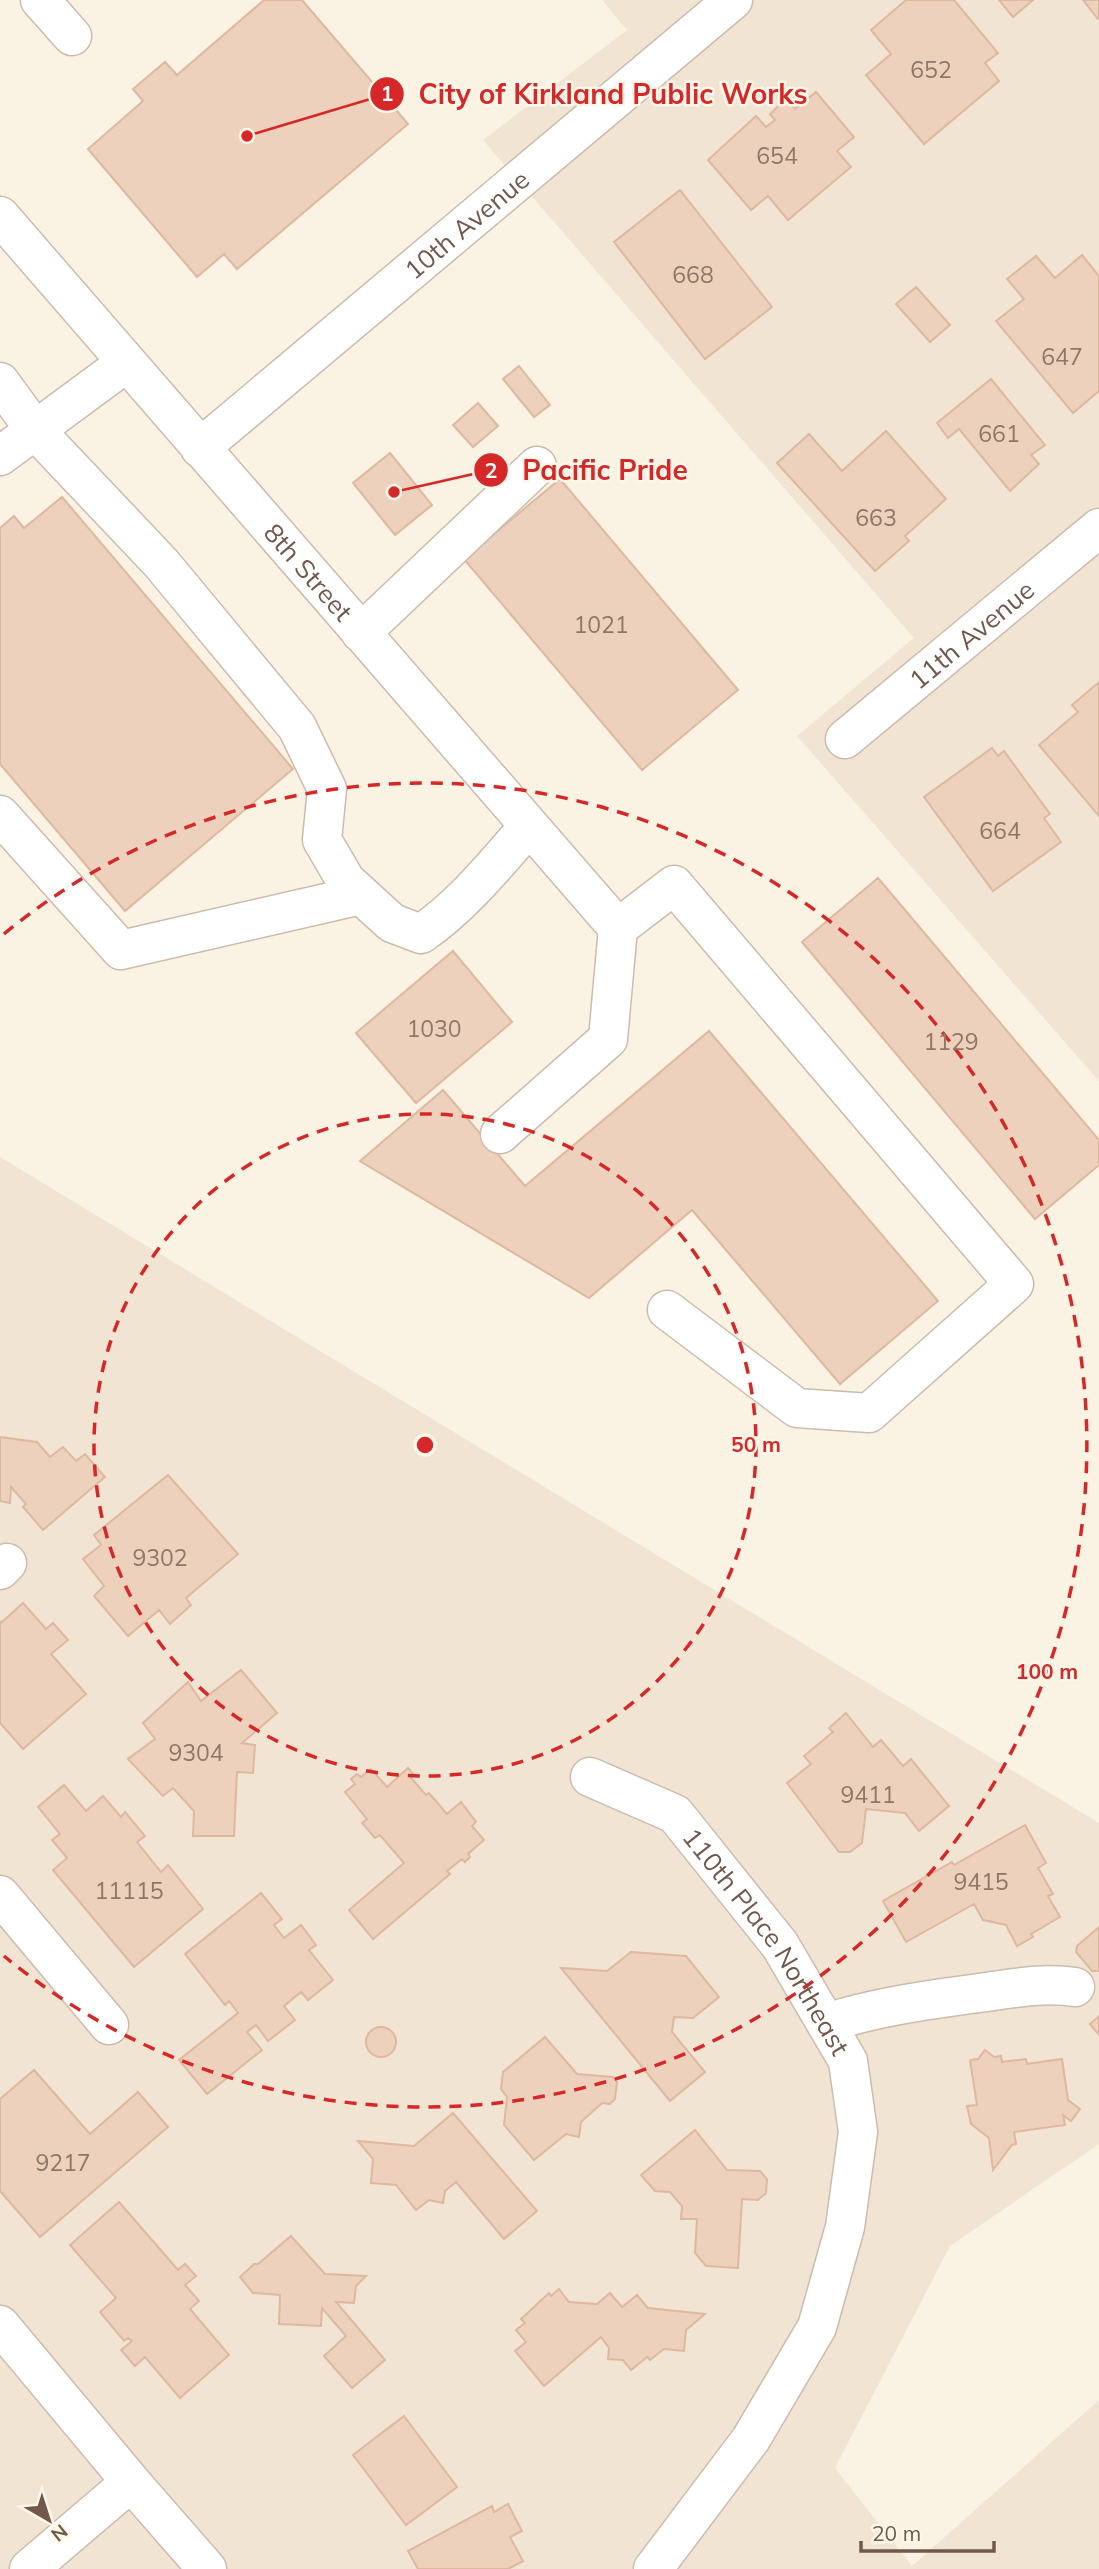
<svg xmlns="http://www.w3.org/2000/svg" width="1099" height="2569" font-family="Mulish,sans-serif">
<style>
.residential{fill:#f1e4d3}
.building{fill:#edd1bd;stroke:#deb89f;stroke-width:2}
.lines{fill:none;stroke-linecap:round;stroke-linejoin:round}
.minor-casing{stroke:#ccbcae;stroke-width:41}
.minor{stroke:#fff;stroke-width:38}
.ring{fill:none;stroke:#d62828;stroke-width:3.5;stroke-dasharray:12 9}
.labels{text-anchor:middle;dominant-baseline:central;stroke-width:5;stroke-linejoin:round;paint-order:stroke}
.number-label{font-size:23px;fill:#8f7768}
.street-label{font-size:26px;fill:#70594c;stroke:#fdf6e9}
.centre{fill:#d62828;stroke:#fdf6e9;stroke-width:3.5}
.ring-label{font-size:21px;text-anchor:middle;font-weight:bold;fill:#d62828;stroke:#fdf6e9;stroke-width:5;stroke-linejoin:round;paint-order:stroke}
.leader{fill:none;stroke:#d62828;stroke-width:2.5}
.callout-dot{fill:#d62828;stroke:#fdf6e9;stroke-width:2.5}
.mark-label{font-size:21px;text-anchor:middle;font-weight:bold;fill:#fff}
.callout-label{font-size:28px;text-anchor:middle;font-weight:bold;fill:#d62828;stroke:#fdf6e9;stroke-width:5;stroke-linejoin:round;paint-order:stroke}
</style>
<rect width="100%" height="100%" fill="#faf2e3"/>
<path class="residential" d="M602,0H1099V1081L797,736L914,638L483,140L627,30Z
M0,1157L1099,1823V2144L950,2246L835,2468L912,2566L1099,2400V2569H0Z"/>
<path class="building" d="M264,0H302L408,124L237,269L224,254L197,277L88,149L143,101L133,89L165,62L177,75Z
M906,0H954L998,53L985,63L999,81L924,144L866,75L891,54L871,30Z
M999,0H1033L1013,17Z
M1083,0H1099V18L1098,19Z
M816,92L854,137L837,151L851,167L788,220L768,196L751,210L708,160L756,116L766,127L775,120L770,114L786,99L795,109Z
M680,190L772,307L705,359L614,242Z
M1082,255L1099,276V391L1073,413L996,321L1024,299L1007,279L1036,256L1055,278Z
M916,287L950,325L930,342L896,304Z
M519,366L550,405L534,417L503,379Z
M991,379L1045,445L1031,455L1039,464L1010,491L959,429L948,438L937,423Z
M478,403L498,426L473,447L453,425Z
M886,431L946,499L905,536L909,541L875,571L777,463L809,434L842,471Z
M390,453L432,505L395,535L353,483Z
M560,479L738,690L642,770L464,559Z
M62,497L293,769L125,911L0,764V528L14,516L24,528Z
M1099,682V816L1039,745L1078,712L1072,705Z
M992,748L998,756L1004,751L1050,814L1044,818L1061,842L993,891L924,797Z
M878,878L1099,1140V1165L1035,1219L802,942Z
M453,951L512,1022L416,1103L356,1033Z
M709,1031L938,1301L840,1384L692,1210L589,1298L360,1161L443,1090L525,1186Z
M0,1437L37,1442L50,1457L63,1447L76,1461L85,1454L105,1477L43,1530L23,1507L26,1504L11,1487L10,1503L0,1501Z
M168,1475L238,1554L186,1598L191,1605L170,1624L159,1610L128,1636L94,1596L104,1586L83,1559L101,1545L94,1535Z
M23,1603L46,1629L53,1623L68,1640L51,1654L86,1694L23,1749L0,1723V1621L1,1623Z
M241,1670L277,1713L242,1743L255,1745L253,1773L237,1772L234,1836H193L194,1811L173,1788L163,1796L128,1759L155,1739L143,1723L188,1682L201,1701Z
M846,1713L873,1747L881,1740L903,1766L911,1759L949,1806L919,1831L905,1813L866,1809L862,1843L850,1852H839L787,1783L811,1764L804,1756L833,1732L829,1728Z
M408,1768L414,1775L411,1778L426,1795L429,1793L447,1814L461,1802L476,1822L472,1826L484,1840L468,1854L470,1857L465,1862L462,1859L447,1871L450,1874L373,1939L349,1910L404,1863L380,1835L375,1838L362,1823L367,1819L345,1792L355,1784L351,1779L357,1774L361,1777L371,1769L387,1787Z
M64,1785L86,1811L103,1796L121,1817L125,1812L145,1836L137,1842L161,1872L168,1865L203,1909L134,1967L53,1870L67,1858L52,1840L60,1834L38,1807Z
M1025,1825L1046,1863L1038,1868L1053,1894L1048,1896L1060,1917L1031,1934L1033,1937L1017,1946L1006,1925L983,1920L974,1904L906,1942L883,1901L952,1862L954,1865Z
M261,1893L282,1919L274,1925L284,1938L301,1925L316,1945L309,1950L333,1980L308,2000L301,1992L284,2006L295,2020L268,2041L256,2025L247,2032L262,2050L207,2094L179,2060L238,2013L229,2001L225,2005L185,1954Z
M1099,1927V1971H1092L1076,1952L1077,1946Z
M631,1952L686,1956L719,1997L693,2018L674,2017L672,2032L705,2072L670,2101L561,1968L607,1971Z
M1099,2016V2035L1090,2024Z
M366 2042a15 15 0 1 1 30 0a15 15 0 1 1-30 0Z
M545,2037L577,2074L613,2077L617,2082L615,2099L610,2104L602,2103L581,2122L579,2137L566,2134L534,2160L504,2125L507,2097L501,2089L503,2072Z
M985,2050L994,2057L1001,2056L1002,2062L1026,2059L1027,2064L1062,2059L1068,2100L1080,2109L1071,2121L1063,2115L1065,2125L1014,2132L1016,2144L1012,2145L993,2170L989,2138L971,2124L967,2106L977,2105L970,2060L978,2059Z
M34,2070L90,2134L138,2092L168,2127L40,2237L0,2191V2099Z
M453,2113L537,2211L504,2239L456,2182L445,2191L443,2203L429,2200L416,2210L396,2185L371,2183L373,2159L358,2141L414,2146Z
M695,2130L727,2170L760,2171L767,2179L766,2193L758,2200L742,2199L738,2268L706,2266L695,2253L697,2219H681L682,2206L670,2192L655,2191L641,2175Z
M119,2202L178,2270L185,2264L196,2276L185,2285L199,2301L190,2309L229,2355L180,2398L145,2357L135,2366L121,2350L132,2341L128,2338L124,2341L100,2312L116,2298L70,2245Z
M291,2236L325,2274L366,2276L356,2286L354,2303L336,2302L385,2360L352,2388L324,2356L346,2336L322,2308L321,2326L279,2324L280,2295L253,2293L240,2277L254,2264H258Z
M559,2289L569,2302L597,2304L610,2293L622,2307L637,2295L648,2308L705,2314L686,2330L684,2351L664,2349L650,2360L647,2357L631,2370L623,2360L608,2359L609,2348L601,2337L544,2386L515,2351L526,2342L516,2330L525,2323L521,2319L549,2293L551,2296Z
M404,2416L457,2487L406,2525L353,2455Z
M508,2504L522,2531L510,2537L523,2561L508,2569H418L408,2551L492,2506L494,2512Z"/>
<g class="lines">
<defs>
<g id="minor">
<path d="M40,0L72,36"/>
<path id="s1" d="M0,216L618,928"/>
<path d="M0,382L35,430L161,563L297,727L327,789L322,840L346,881L392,923L421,934C463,905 495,865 529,826"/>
<path id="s2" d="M200,448L733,0"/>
<path d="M0,456L126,363"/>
<path d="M361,633L537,466"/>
<path id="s3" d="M845,739L1099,528"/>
<path d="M0,815L121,950L361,895"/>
<path d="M618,928L674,885L1014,1284L869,1413L797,1408L667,1310"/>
<path d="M500,1134L608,1039L618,928"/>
<path d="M0,1570L7,1563"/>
<path id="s4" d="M590,1777L675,1814L780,1945L848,2061L858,2132L845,2227L817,2327L751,2439L653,2569"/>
<path d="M0,1895L109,2025"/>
<path d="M826,2023C876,2007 926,2000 979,1993C1011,1989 1042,1982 1075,1987"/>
<path d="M0,2325L131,2482L207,2569"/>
<path d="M29,2569L131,2482"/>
</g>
</defs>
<use href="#minor" class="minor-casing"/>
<use href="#minor" class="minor"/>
</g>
<g class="ring">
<circle cx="425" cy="1445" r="331"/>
<path d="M4 934A662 662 0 1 1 4 1956"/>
</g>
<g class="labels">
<g class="number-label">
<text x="931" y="69">652</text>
<text x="777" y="155">654</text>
<text x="693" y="274">668</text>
<text x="1062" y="356">647</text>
<text x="999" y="433">661</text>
<text x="876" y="517">663</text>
<text x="601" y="624">1021</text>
<text x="1000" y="830">664</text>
<text x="434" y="1028">1030</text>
<text x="951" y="1041">1129</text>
<text x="160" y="1557">9302</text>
<text x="196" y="1752">9304</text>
<text x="868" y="1794">9411</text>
<text x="981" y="1881">9415</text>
<text x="129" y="1890">11115</text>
<text x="63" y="2162">9217</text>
</g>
<g class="street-label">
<text stroke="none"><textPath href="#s2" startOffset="348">10th Avenue</textPath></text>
<text stroke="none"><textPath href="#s1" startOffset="471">8th Street</textPath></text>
<text stroke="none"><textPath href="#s3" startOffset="164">11th Avenue</textPath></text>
<text stroke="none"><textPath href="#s4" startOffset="250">110th Place Northeast</textPath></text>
</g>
</g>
<circle cx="425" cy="1445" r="10" class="centre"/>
<g class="ring-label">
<text x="756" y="1452">50 m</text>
<text x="1047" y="1679">100 m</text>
</g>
<path class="leader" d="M247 136L387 94M394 492L491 470"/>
<g class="callout-dot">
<circle cx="247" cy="136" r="7"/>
<circle cx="394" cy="492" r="7"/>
<circle cx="387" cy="94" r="18"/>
<circle cx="491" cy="470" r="18"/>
</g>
<g class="mark-label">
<text x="387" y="101">1</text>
<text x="491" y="478">2</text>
</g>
<g class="callout-label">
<text x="613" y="104">City of Kirkland Public Works</text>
<text x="605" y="480">Pacific Pride</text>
</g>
<g transform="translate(49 2520) rotate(141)" stroke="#fdf6e9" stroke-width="5" paint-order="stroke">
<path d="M0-5L12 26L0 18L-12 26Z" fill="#70594c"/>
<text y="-10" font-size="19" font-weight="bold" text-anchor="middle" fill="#70594c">N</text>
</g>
<path d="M861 2541v10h133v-10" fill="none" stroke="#70594c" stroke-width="3.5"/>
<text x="872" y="2541" font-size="21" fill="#70594c" stroke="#fdf6e9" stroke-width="5" paint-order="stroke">20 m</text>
</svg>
